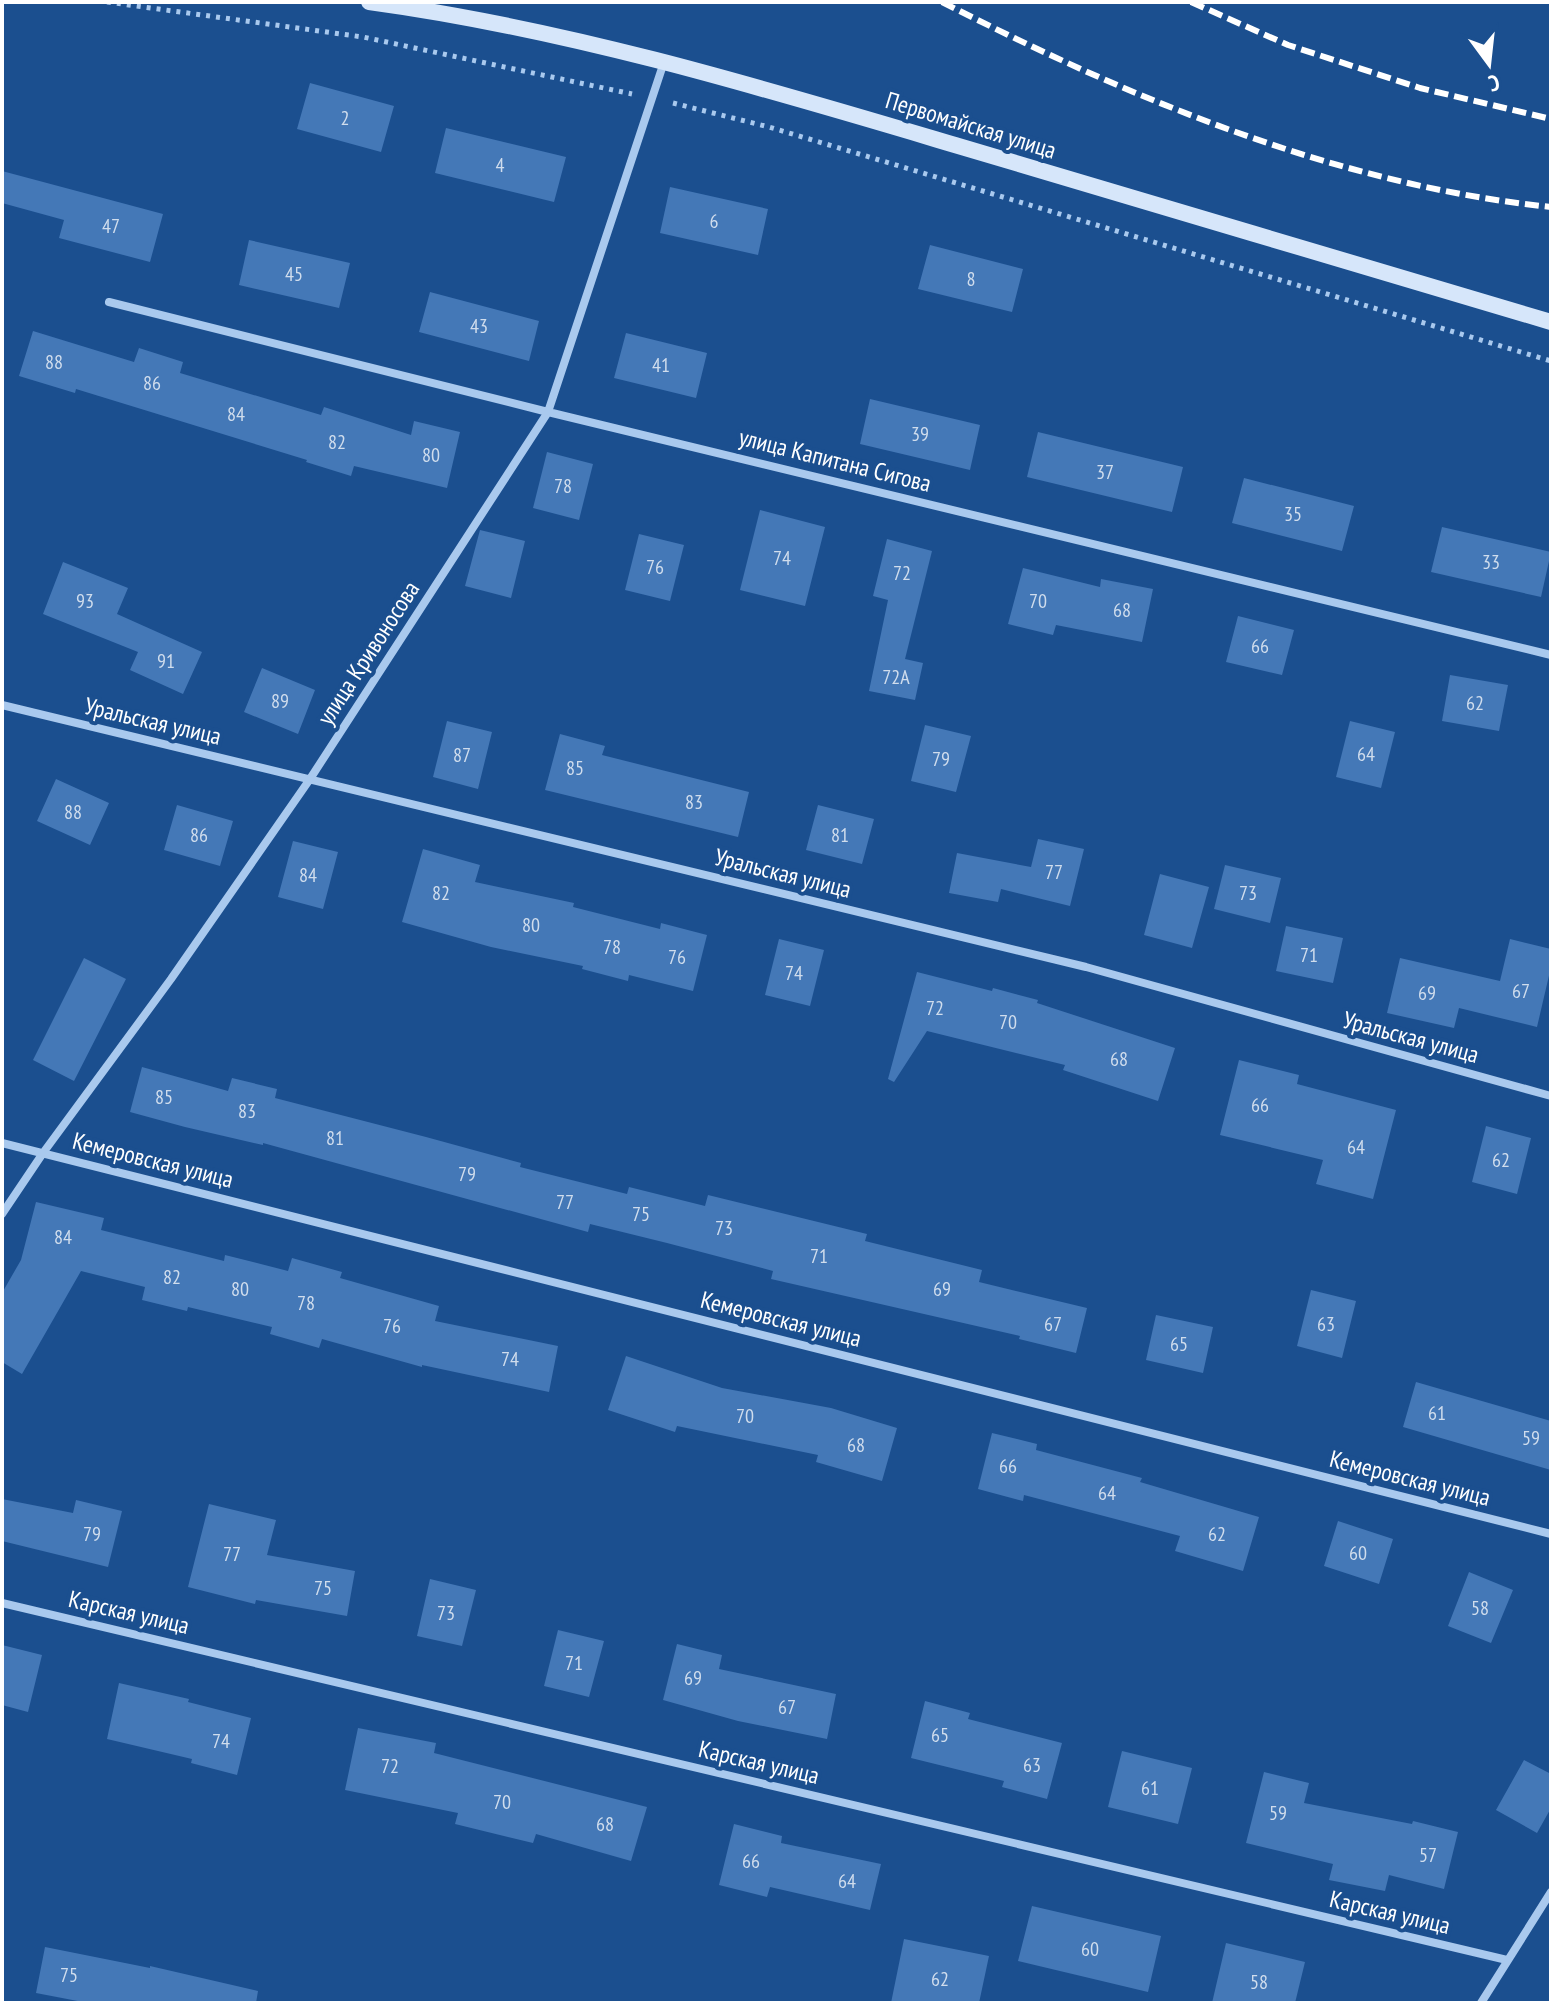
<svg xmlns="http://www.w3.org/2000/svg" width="1553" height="2005" font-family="'PT Sans Narrow',sans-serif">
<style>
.building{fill:#4478b7}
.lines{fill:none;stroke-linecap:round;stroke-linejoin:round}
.path{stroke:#a9c9ee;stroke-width:5;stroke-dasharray:4 6;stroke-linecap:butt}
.street{stroke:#a9c9ee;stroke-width:8}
.secondary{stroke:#d6e6fa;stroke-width:16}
.rail{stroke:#fff;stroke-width:6;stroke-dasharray:14 6;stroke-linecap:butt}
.labels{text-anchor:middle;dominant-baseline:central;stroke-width:8;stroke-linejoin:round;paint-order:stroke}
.number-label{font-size:20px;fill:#d0dded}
.street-label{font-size:24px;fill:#fff;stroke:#1b4f8f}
</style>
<rect width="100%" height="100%" fill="#1b4f8f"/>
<path class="building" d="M310,83L394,106L381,152L297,129Z
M446,128L566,157L554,202L435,173Z
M2,171L163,214L150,262L59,238L64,220L2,203Z
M670,187L768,209L758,255L660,233Z
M249,240L350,263L339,308L239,285Z
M930,245L1023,269L1012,312L918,289Z
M430,292L539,321L529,361L419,332Z
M33,331L134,362L139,348L183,362L180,373L321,415L324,407L411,435L414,421L460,432L447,488L354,466L351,476L306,462L307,460L76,389L75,393L19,376Z
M626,333L707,353L696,398L614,378Z
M870,399L980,425L970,470L860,444Z
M1038,432L1183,467L1172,512L1027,477Z
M547,452L593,464L579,520L533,508Z
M1244,478L1354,506L1342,551L1232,523Z
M760,510L825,527L805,606L740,590Z
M1442,527L1551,552L1541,597L1431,572Z
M480,530L525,541L511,598L465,586Z
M639,534L684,545L670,601L625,590Z
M887,539L932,551L905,659L923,663L915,700L869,691L888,600L873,596Z
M63,562L128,588L117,614L202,652L183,694L130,670L138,652L43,614Z
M1023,568L1100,587L1101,579L1153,589L1142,642L1056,625L1053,635L1008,624Z
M1238,616L1294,630L1282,675L1226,662Z
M262,668L315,690L298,734L244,712Z
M1450,675L1508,685L1499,731L1442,721Z
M447,721L492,732L478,789L433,777Z
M1350,721L1395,732L1381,788L1336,777Z
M925,725L971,736L956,792L911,781Z
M560,734L605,746L602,755L749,792L738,837L545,790Z
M56,779L109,803L90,845L37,821Z
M177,805L233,821L220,866L164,850Z
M818,805L874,819L862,864L806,850Z
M1038,839L1084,849L1070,906L1001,889L998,902L949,893L957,853L1031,867Z
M293,841L338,852L323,909L278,897Z
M423,849L480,865L475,882L574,903L573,907L660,929L661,923L707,935L693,991L629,975L628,981L582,969L583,966L491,947L402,922Z
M1225,865L1281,878L1270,923L1214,909Z
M1160,874L1209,887L1192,948L1144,935Z
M1286,926L1343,938L1333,983L1276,971Z
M779,939L824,950L810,1006L765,995Z
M1510,939L1551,949V967L1537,1027L1459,1008L1454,1028L1387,1013L1400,958L1500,981Z
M84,958L126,979L74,1081L33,1060Z
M917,972L992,991L993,988L1038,1000L1037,1003L1175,1048L1158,1101L1063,1070L1065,1065L927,1031L894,1082L888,1079Z
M1239,1060L1299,1075L1297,1084L1396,1110L1373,1199L1316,1184L1323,1160L1220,1135Z
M142,1067L228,1091L232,1078L277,1089L275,1098L426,1137L521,1163L520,1167L627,1194L629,1187L705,1206L708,1195L867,1234L865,1241L982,1270L979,1282L1087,1308L1076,1353L1019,1339L1020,1336L771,1279L773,1271L667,1243L590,1224L588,1232L263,1143V1145L185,1127L130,1112Z
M1486,1126L1531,1138L1517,1194L1472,1182Z
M36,1202L104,1218L101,1230L224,1261L225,1255L288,1271L292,1258L342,1272L340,1278L439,1306L435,1321L558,1346L549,1392L422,1365V1367L322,1339L319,1348L270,1334L272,1327L188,1307L187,1311L142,1300L145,1287L81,1271L22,1374L2,1362V1293L21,1260Z
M1311,1290L1356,1301L1342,1358L1297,1346Z
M1156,1315L1213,1327L1203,1373L1146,1360Z
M626,1356L722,1388L831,1408L897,1428L882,1481L816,1462L818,1455L677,1426L675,1432L608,1410Z
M1416,1382L1551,1421V1470L1403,1427Z
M992,1433L1037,1444L1036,1450L1142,1478L1140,1482L1259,1517L1243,1571L1175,1551L1180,1536L1024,1495L1023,1501L978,1489Z
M2,1499L73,1513L76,1500L122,1511L108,1567L2,1541Z
M209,1504L276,1520L267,1555L355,1571L347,1616L256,1600L255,1604L188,1587Z
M1338,1521L1393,1539L1379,1584L1324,1566Z
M1469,1572L1513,1590L1491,1643L1448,1626Z
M430,1579L476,1590L462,1646L417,1636Z
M558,1630L604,1641L589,1697L544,1686Z
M677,1644L722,1655L719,1669L836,1694L827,1739L738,1721L663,1700Z
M2,1645L42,1655L28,1712L2,1705Z
M119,1683L189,1699L188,1702L251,1718L237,1775L191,1763L192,1759L107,1739Z
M925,1701L970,1713L968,1719L1062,1743L1047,1799L1002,1787L1004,1781L911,1758Z
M358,1728L436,1743L434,1753L647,1807L631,1861L536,1834L533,1843L455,1824L458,1813L345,1790Z
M1122,1751L1192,1768L1178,1824L1108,1807Z
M1524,1760L1551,1774V1808L1537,1833L1496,1810Z
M1264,1772L1309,1783L1304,1803L1412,1824L1413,1821L1458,1832L1444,1889L1389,1875L1385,1891L1329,1880L1333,1864L1246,1843Z
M734,1824L782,1836L781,1843L881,1864L870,1910L770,1887L767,1897L719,1885Z
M1032,1906L1161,1936L1148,1992L1018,1961Z
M904,1939L989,1956L979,2003H891Z
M1226,1943L1305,1962L1295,2003H1212Z
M45,1947L150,1968V1966L258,1991L256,2003H88L36,1993Z"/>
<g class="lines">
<path class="path" d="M107,2L363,37L632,94
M673,103L769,127L1551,361"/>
<path class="street" d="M109,302L548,412L1551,655
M2,705L1086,967L1551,1096
M2,1143L1551,1534
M2,1214L43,1153L171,979L310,779L548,412L664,62
M2,1603L1507,1960
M1481,2003L1551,1892"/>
<path class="secondary" d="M369,2C568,29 763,88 955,145C1154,204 1352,263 1551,322"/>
<path class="rail" d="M942,2C1132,99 1337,185 1551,207
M1191,2L1288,45L1420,88L1551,119"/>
</g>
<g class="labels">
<g class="number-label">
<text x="345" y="118">2</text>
<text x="500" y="165">4</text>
<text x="714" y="221">6</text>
<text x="111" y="226">47</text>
<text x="294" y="274">45</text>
<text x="971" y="279">8</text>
<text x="479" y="326">43</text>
<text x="54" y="362">88</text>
<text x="661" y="365">41</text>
<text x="152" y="383">86</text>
<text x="236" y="414">84</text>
<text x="920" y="434">39</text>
<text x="337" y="442">82</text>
<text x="431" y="455">80</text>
<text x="1105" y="472">37</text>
<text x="563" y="486">78</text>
<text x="1293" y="514">35</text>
<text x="782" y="558">74</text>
<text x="1491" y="562">33</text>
<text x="655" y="567">76</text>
<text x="902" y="573">72</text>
<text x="85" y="601">93</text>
<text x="1038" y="601">70</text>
<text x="1122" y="610">68</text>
<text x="1260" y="646">66</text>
<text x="166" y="661">91</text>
<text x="896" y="677">72А</text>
<text x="280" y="701">89</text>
<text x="1475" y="703">62</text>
<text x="1366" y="754">64</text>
<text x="462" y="755">87</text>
<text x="941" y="759">79</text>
<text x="575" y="768">85</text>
<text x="694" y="802">83</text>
<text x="73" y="812">88</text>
<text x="199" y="835">86</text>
<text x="840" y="835">81</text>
<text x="1054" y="872">77</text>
<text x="308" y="875">84</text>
<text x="441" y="893">82</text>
<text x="1248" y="893">73</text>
<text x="531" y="925">80</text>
<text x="612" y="947">78</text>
<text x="1309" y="955">71</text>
<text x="677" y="957">76</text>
<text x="794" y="973">74</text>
<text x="1521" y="991">67</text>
<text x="1427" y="993">69</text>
<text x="935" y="1008">72</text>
<text x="1008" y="1022">70</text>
<text x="1119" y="1059">68</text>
<text x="164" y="1097">85</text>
<text x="1260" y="1105">66</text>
<text x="247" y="1111">83</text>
<text x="335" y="1138">81</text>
<text x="1356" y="1147">64</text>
<text x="1501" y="1160">62</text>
<text x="467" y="1174">79</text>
<text x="565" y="1202">77</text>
<text x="641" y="1214">75</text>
<text x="724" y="1228">73</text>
<text x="63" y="1237">84</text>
<text x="819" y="1256">71</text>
<text x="172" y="1277">82</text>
<text x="240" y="1289">80</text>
<text x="942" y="1289">69</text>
<text x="306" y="1303">78</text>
<text x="1053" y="1324">67</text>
<text x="1326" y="1324">63</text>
<text x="392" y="1326">76</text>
<text x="1179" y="1344">65</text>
<text x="510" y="1359">74</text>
<text x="1437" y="1413">61</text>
<text x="745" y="1416">70</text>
<text x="1531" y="1438">59</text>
<text x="856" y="1445">68</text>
<text x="1008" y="1466">66</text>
<text x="1107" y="1493">64</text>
<text x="92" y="1534">79</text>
<text x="1217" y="1534">62</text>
<text x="1358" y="1553">60</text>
<text x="232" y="1554">77</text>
<text x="323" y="1588">75</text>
<text x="1480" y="1608">58</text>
<text x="446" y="1613">73</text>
<text x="574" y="1663">71</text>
<text x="693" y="1678">69</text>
<text x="787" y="1707">67</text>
<text x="940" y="1735">65</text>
<text x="221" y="1741">74</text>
<text x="1032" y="1765">63</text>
<text x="390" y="1766">72</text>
<text x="1150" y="1788">61</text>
<text x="502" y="1802">70</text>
<text x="1278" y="1813">59</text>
<text x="605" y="1824">68</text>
<text x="1428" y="1855">57</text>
<text x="751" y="1861">66</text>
<text x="847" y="1881">64</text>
<text x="1090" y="1949">60</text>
<text x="69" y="1975">75</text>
<text x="940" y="1979">62</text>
<text x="1259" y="1982">58</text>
</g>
<g class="street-label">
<text transform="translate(971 125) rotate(17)">Первомайская улица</text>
<text transform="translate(835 460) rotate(14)">улица Капитана Сигова</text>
<text transform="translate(368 653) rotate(-57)">улица Кривоносова</text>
<text transform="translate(153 721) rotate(13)">Уральская улица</text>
<text transform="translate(783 873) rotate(14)">Уральская улица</text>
<text transform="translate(1411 1037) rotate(15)">Уральская улица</text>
<text transform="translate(153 1160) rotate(14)">Кемеровская улица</text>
<text transform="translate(781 1319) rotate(14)">Кемеровская улица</text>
<text transform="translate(1410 1478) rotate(14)">Кемеровская улица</text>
<text transform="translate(129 1612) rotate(13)">Карская улица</text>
<text transform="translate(759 1762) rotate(13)">Карская улица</text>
<text transform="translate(1390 1912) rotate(13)">Карская улица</text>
</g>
</g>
<rect width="1553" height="2005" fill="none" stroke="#ffffff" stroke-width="8"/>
<g transform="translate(1489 64) rotate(165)" stroke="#1b4f8f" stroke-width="6" paint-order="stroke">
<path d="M0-6L14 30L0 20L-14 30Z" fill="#ffffff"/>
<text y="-12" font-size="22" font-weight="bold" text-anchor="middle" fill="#ffffff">С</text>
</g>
</svg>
